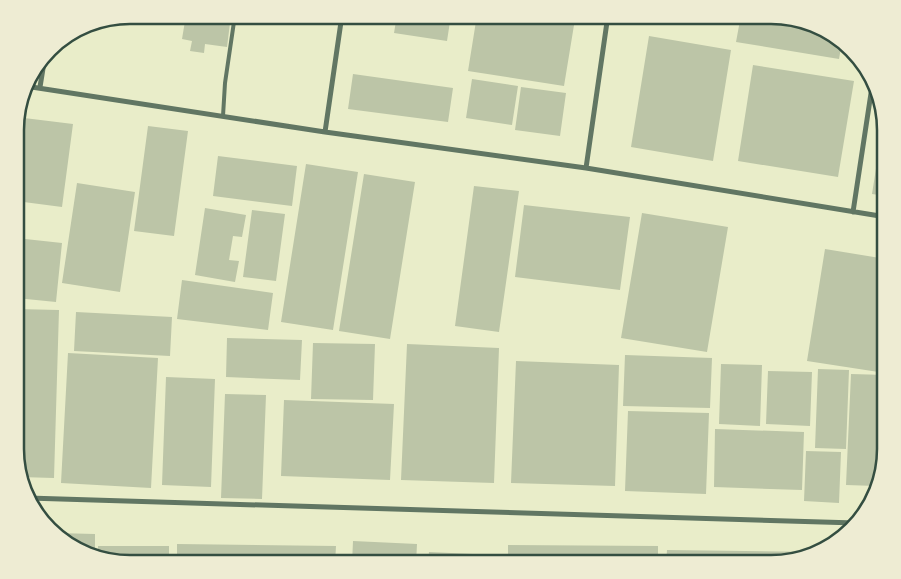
<svg xmlns="http://www.w3.org/2000/svg" width="901" height="579" font-family="'Roboto Condensed',sans-serif">
<style>
.building{fill:#bcc5a7}
.lines{fill:none;stroke-linecap:round;stroke-linejoin:round}
.service{stroke:#617663;stroke-width:4}
.minor{stroke:#617663;stroke-width:5}
.rim{fill:none;stroke:#344e41;stroke-width:2.5}
</style>
<rect width="100%" height="100%" fill="#e9edc9"/>
<path class="building" d="M186,15H231L227,47L205,44L204,53L190,51L192,41L182,39Z
M397,15H451L447,41L394,33Z
M477,15H551L575,19L564,86L468,71Z
M741,15H771L835,35L842,42L839,59L736,42Z
M649,36L731,50L713,161L631,147Z
M753,65L854,81L838,177L738,161Z
M353,74L453,88L448,122L348,109Z
M472,79L518,86L512,125L466,118Z
M521,87L566,93L560,136L515,130Z
M16,117L73,124L62,207L16,201Z
M884,118L886,123V196L872,194Z
M148,126L188,131L174,236L134,231Z
M218,156L297,166L292,206L213,196Z
M306,164L358,172L333,330L281,322Z
M364,174L415,182L390,339L339,331Z
M77,183L135,192L120,292L62,283Z
M474,186L519,191L499,332L455,326Z
M524,205L630,217L620,290L515,277Z
M205,208L246,215L242,237L233,236L229,260L239,261L235,282L195,275Z
M252,210L285,214L276,281L243,277Z
M642,213L728,227L707,352L621,338Z
M16,238L62,243L56,302L16,298Z
M825,249L886,259L885,373L807,361Z
M182,280L273,293L268,330L177,319Z
M16,309L59,310L54,478L20,477L16,464Z
M76,312L172,317L170,356L74,351Z
M227,338L302,340L300,380L226,377Z
M313,343L375,344L373,400L311,399Z
M407,344L499,348L494,483L401,480Z
M68,353L158,358L151,488L61,483Z
M625,355L712,358L710,408L623,406Z
M516,361L619,365L615,486L511,483Z
M721,364L762,365L760,426L719,424Z
M818,369L849,370L846,449L815,448Z
M768,371L812,372L810,426L766,424Z
M851,374L886,375V456L876,486L846,485Z
M166,377L215,379L211,487L162,485Z
M225,394L266,395L262,499L221,498Z
M284,400L394,404L390,480L281,476Z
M628,411L709,413L706,494L625,491Z
M715,429L804,432L802,490L714,487Z
M806,451L841,452L839,503L804,501Z
M56,533L95,534V553L66,544Z
M353,541L417,544L416,564H352Z
M177,544L336,546L335,564H177Z
M508,545L658,546V564H508Z
M98,546H169V564H130L98,554Z
M667,550L817,552L778,564H666Z
M429,552L495,555L494,564H428Z"/>
<g class="lines">
<path class="service" d="M223,116L225,83L235,15"/>
<path class="minor" d="M25,86L325,132L586,168L886,217
M40,87L45,56
M325,132L342,15
M586,168L608,15
M853,212L873,80
M28,498L856,523"/>
</g>
<path d="M0 0H901V579H0ZM130 24H771A106 106 0 0 1 877 130V449A106 106 0 0 1 771 555H130A106 106 0 0 1 24 449V130A106 106 0 0 1 130 24Z" fill="#eeecd3" fill-rule="evenodd"/>
<path class="rim" d="M130 24H771A106 106 0 0 1 877 130V449A106 106 0 0 1 771 555H130A106 106 0 0 1 24 449V130A106 106 0 0 1 130 24Z"/>
</svg>
